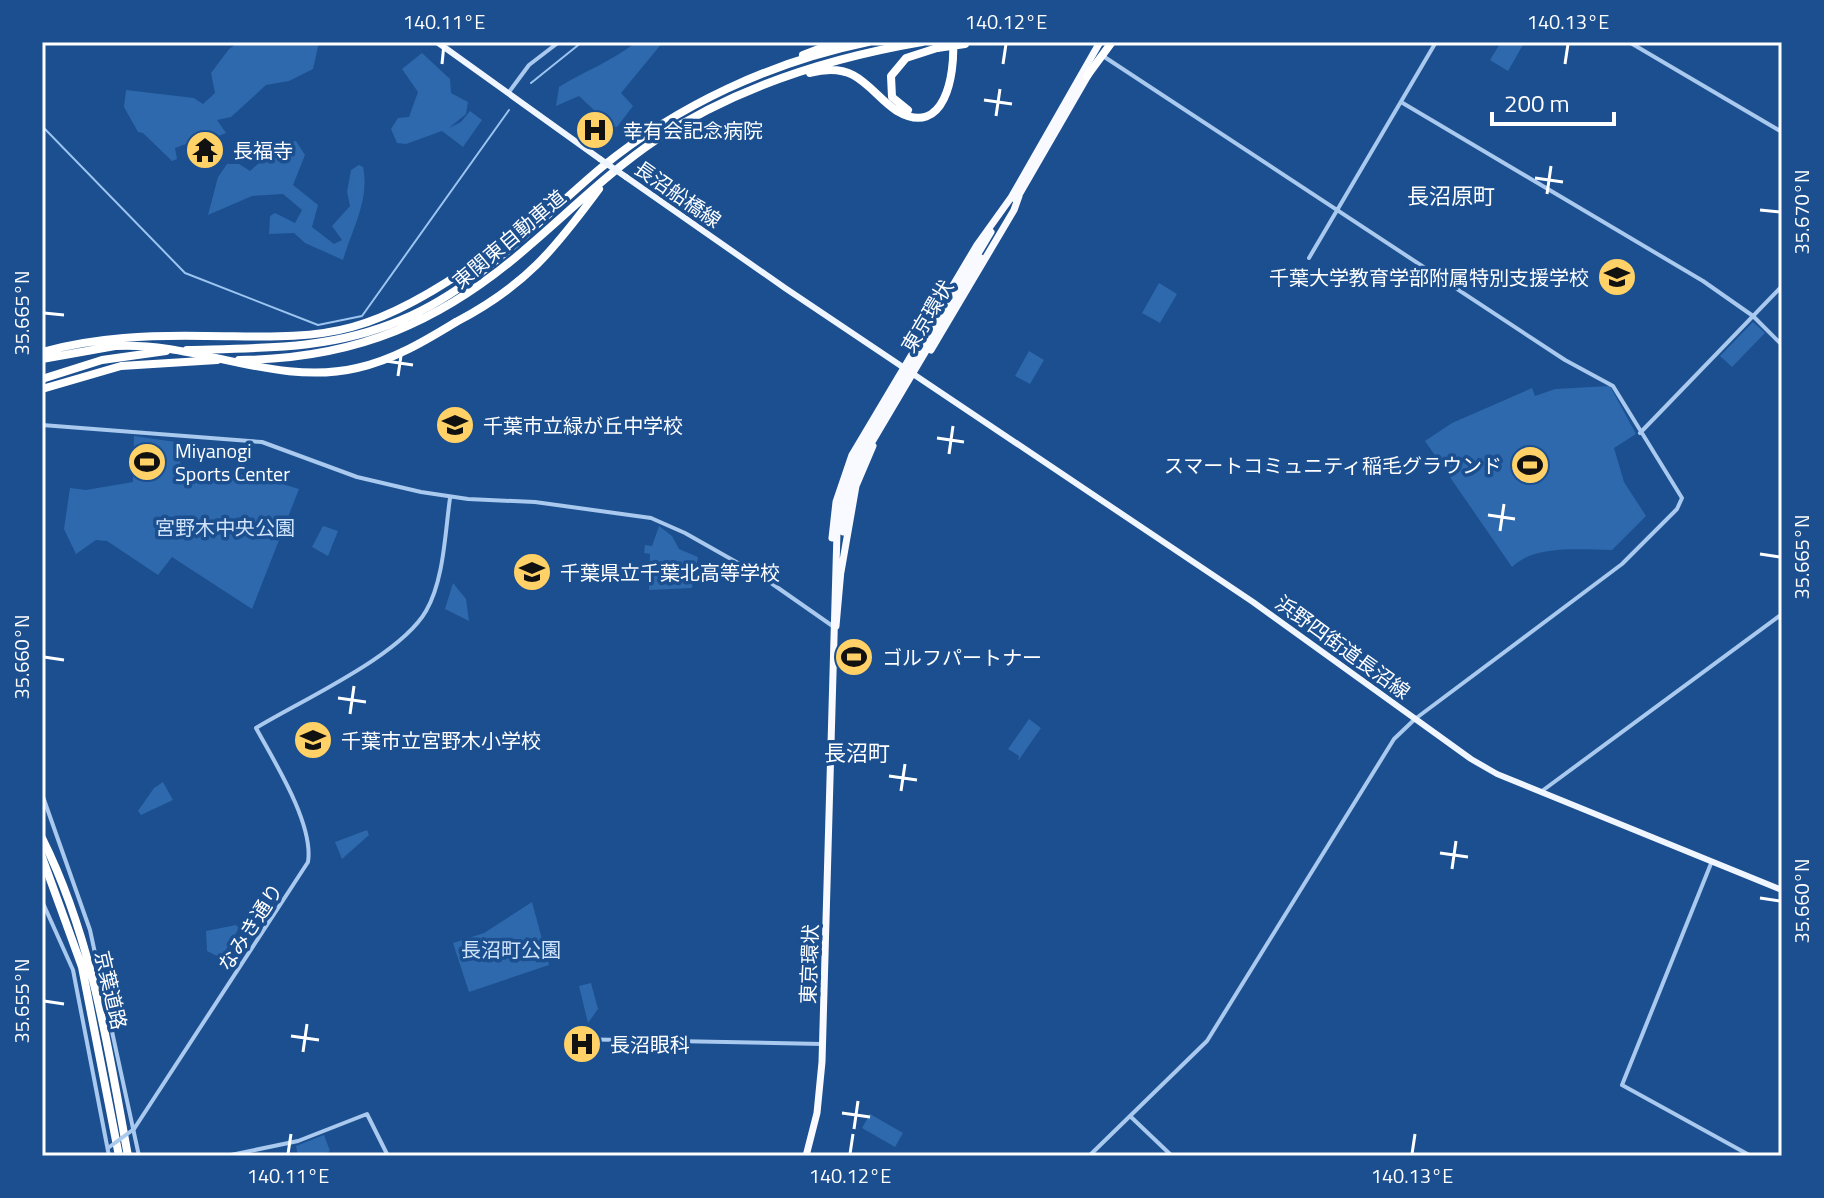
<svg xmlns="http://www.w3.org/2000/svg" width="1824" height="1198" font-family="'Titillium Web','Noto Sans JP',sans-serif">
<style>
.green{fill:#2e69ad}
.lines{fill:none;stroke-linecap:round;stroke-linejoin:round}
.stream{stroke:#9cc4f0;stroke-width:2}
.tertiary{stroke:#a9c9ee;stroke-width:4}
.primary{stroke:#f0f6ff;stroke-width:6}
.trunk{stroke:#f8faff;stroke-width:7}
.motorway{stroke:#fff;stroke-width:8}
.tertiary-bridge{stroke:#a9c9ee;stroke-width:4}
.primary-bridge{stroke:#f0f6ff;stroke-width:6}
.trunk-bridge{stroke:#f8faff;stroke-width:7}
.motorway-bridge{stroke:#fff;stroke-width:8}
.ticks{fill:none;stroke:#fff;stroke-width:3}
.labels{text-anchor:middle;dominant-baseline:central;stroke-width:7;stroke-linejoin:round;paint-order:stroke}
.poi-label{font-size:20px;fill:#fff;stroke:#1b4f8f;text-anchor:start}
.street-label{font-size:20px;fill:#fff;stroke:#1b4f8f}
.park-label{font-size:20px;fill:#cfe3fa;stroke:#1b4f8f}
.neighbourhood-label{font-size:22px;fill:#fff;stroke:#1b4f8f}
.neatline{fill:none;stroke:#fff;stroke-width:3}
.ticks-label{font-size:20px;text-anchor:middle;fill:#fff}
</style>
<rect width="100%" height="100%" fill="#1b4f8f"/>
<path class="green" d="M239,42H319L313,69L289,81L266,85L231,117L217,120L226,133L203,142L198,133L200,139L175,148L177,159L172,161L143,133L138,132L124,107L126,90L194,98L203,104L215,93L211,73L229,49Z
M636,42H663L621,93L633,106L617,127L611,126L579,96L556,106L559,87C584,71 613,61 636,42Z
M1501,42L1524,43L1508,71L1490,60Z
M422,53L450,79L451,93L468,102L466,114L449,128L461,122L470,111L482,120L463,147L442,131L406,144L397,143L391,129L398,118L409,117L418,92L402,69Z
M296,141L305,155L293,185L318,205L312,227L334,244L342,240L332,226L350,206L347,192L351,170L359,165L363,167C370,200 352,229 343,260L305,243L294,233L269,234L270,216L275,213L295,223L302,210L283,194L252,196L208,215L218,177L227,164H239L250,171L280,144Z
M1159,283L1177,294L1160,323L1142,313Z
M1753,322L1765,333L1732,367L1720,356Z
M1029,351L1044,360L1030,384L1015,376Z
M1610,386L1636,434L1614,448L1624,482L1646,516L1612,550C1581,550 1535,544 1512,567L1425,441L1452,423L1532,388L1535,396L1555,389Z
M134,436L176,442L182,471L256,476L299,489L252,609L172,557L158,575L107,541L96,540L76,554L64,529L70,488L86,490L133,482Z
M323,526L338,531L328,556L312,547Z
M659,526L672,536L679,549L698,557L692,588L649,590L650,554L644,553L645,545L652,546Z
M453,583L466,599L469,621L445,609Z
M1029,719L1041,728L1018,761L1019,756L1008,749Z
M163,782L173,800L141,815L138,811L154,788Z
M367,830L369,835L342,859L335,842Z
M532,902L549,965L469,992L453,943L484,933Z
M236,925L239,928L221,958L207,951L206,931Z
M591,983L598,1009L588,1023L579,986Z
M870,1114L903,1133L895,1147L862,1128Z
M324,1135L330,1151L321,1156H298L296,1146Z"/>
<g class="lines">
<path class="stream" d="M531,83L582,42
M42,126L185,273L318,325L362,316L509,110"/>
<path class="tertiary" d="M1629,42L1782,132
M509,92L529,65L559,42
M1401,102L1703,281L1753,316L1782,345
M1309,258L1436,42
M42,425L262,442L357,477L421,492L468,499L535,502L651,518L685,533L761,576L834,627
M1640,433L1782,286
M1542,791L1782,614
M42,794L90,930L139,1156
M1712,861L1622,1085L1751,1156
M42,901L73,970L109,1156
M570,1039L822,1044
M1130,1116L1172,1156
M134,1129L308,862C314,824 274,761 256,728C302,700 400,656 426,611C444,580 445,533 450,498
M226,1156L298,1141L367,1114L388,1156
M1089,1156L1207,1041L1394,739L1415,719L1622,564L1677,509L1682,498L1613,386L1565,360L1103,56"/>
<path class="primary" d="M437,42L600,159
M626,177L785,288L1253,602L1471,759L1497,774L1782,890"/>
<path class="trunk" d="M1012,196L1100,42
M1016,200L1090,72
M931,350L1014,210L1019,196
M832,538L836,502L852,455L977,245L1015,192
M841,572L856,486L873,446
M836,626L841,570
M806,1156L817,1113L822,1062L837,532"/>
<path class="motorway" d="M803,55L837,42
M810,73C825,69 839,68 853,75C870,84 881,101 897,111C945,139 955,74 953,42
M1087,76L1112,42
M908,110L892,97L891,76L906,58L937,48
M456,322C525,286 554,250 599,189
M187,350C262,348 331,350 401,320C480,287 537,221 602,167C678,105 771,62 868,42
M42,352C96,337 151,335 206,336C255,336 305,340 352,327C416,310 494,252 545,211
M42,359L115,346
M239,360C356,359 443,322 530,245C572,209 610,171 656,140C736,87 828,58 922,42
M42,379L102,360L166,351
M42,389L121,366L217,360
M42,838C92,938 108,1047 128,1156
M42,857L82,967L119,1156"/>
<path class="tertiary-bridge" d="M108,1148L134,1129"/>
<path class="primary-bridge" d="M600,159L626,177"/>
<path class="trunk-bridge" d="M837,532L844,488L860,451L991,232
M843,532L848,498L859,464L981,258"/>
<path class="motorway-bridge" d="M937,48L965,44
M115,346C196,341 276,387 357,368C393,360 425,341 456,322"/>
</g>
<path class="ticks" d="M442,64L444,44M1003,64L1006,44M1565,64L1568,44M984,100L1012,104M996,116L1000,89M1535,178L1563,182M1547,194L1551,166M1760,210L1780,212M44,313L64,315M386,361L413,365M398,376L402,349M937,438L964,442M949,454L953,426M1488,515L1515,519M1500,531L1504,504M1760,554L1780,557M44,657L64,660M338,698L366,702M350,714L354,686M889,776L917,780M901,791L905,764M1440,853L1468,857M1452,869L1456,841M1760,898L1780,901M44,1001L64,1004M291,1036L319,1040M303,1052L307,1024M842,1113L870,1117M854,1129L858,1101M288,1154L291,1134M850,1154L853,1134M1412,1154L1415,1134"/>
<defs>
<symbol id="hospital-disc" viewBox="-11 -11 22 22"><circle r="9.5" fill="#ffd166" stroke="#1b4f8f"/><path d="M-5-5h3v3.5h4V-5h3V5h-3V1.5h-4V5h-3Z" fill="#111"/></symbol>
<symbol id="temple-disc" viewBox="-11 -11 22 22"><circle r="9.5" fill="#ffd166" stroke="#1b4f8f"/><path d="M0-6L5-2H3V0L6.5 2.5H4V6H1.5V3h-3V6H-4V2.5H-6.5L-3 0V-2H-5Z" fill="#111"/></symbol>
<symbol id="school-disc" viewBox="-11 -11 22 22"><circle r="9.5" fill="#ffd166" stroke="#1b4f8f"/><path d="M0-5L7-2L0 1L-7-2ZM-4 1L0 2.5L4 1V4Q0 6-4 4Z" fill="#111"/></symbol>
<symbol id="stadium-disc" viewBox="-11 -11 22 22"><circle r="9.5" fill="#ffd166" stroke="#1b4f8f"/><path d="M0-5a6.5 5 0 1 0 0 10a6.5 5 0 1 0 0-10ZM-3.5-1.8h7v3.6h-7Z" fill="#111"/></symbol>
</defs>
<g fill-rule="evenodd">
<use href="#hospital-disc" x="573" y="108" width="44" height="44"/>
<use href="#temple-disc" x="183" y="128" width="44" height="44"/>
<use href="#school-disc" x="1595" y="255" width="44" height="44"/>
<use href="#school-disc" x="433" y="403" width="44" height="44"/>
<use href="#stadium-disc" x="125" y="440" width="44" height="44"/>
<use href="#stadium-disc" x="1508" y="443" width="44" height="44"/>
<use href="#school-disc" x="510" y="550" width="44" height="44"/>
<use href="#stadium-disc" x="832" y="635" width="44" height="44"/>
<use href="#school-disc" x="291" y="718" width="44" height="44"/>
<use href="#hospital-disc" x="560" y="1022" width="44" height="44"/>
</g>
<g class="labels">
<g class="poi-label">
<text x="623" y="130">幸有会記念病院</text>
<text x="233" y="150">長福寺</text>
<text x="1589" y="277" text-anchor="end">千葉大学教育学部附属特別支援学校</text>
<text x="483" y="425">千葉市立緑が丘中学校</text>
<text x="175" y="450">Miyanogi<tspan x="175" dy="23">Sports Center</tspan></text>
<text x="1502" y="465" text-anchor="end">スマートコミュニティ稲毛グラウンド</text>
<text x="560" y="572">千葉県立千葉北高等学校</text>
<text x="882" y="657">ゴルフパートナー</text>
<text x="341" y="740">千葉市立宮野木小学校</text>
<text x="610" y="1044">長沼眼科</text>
</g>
<g class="street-label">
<text transform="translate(678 194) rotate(35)">長沼船橋線</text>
<text transform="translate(509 239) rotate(-40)">東関東自動車道</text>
<text transform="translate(927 316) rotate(-59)">東京環状</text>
<text transform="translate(1343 647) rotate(36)">浜野四街道長沼線</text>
<text transform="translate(250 927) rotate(-57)">なみき通り</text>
<text transform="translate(809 964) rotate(-88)">東京環状</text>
<text transform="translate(111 990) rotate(77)">京葉道路</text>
</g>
<g class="park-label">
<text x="225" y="527">宮野木中央公園</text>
<text x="511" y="949">長沼町公園</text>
</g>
<g class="neighbourhood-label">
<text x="1451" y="196">長沼原町</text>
<text x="857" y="753">長沼町</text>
</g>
</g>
<rect width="1824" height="1198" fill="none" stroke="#1b4f8f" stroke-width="88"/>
<path d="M1492 112v12h122v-12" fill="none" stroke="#ffffff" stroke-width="4"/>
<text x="1504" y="112" font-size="24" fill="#ffffff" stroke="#1b4f8f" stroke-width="6" paint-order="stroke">200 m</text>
<rect x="44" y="44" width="1736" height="1110" class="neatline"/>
<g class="ticks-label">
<text x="444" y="29">140.11°E</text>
<text x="1006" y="29">140.12°E</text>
<text x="1568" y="29">140.13°E</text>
<text transform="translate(1802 212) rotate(-90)" y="7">35.670°N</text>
<text transform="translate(22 313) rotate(-90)" y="7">35.665°N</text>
<text transform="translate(1802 557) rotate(-90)" y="7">35.665°N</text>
<text transform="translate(22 657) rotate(-90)" y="7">35.660°N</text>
<text transform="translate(1802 901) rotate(-90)" y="7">35.660°N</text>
<text transform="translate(22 1001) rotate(-90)" y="7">35.655°N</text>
<text x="288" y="1183">140.11°E</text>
<text x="850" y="1183">140.12°E</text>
<text x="1412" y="1183">140.13°E</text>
</g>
</svg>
